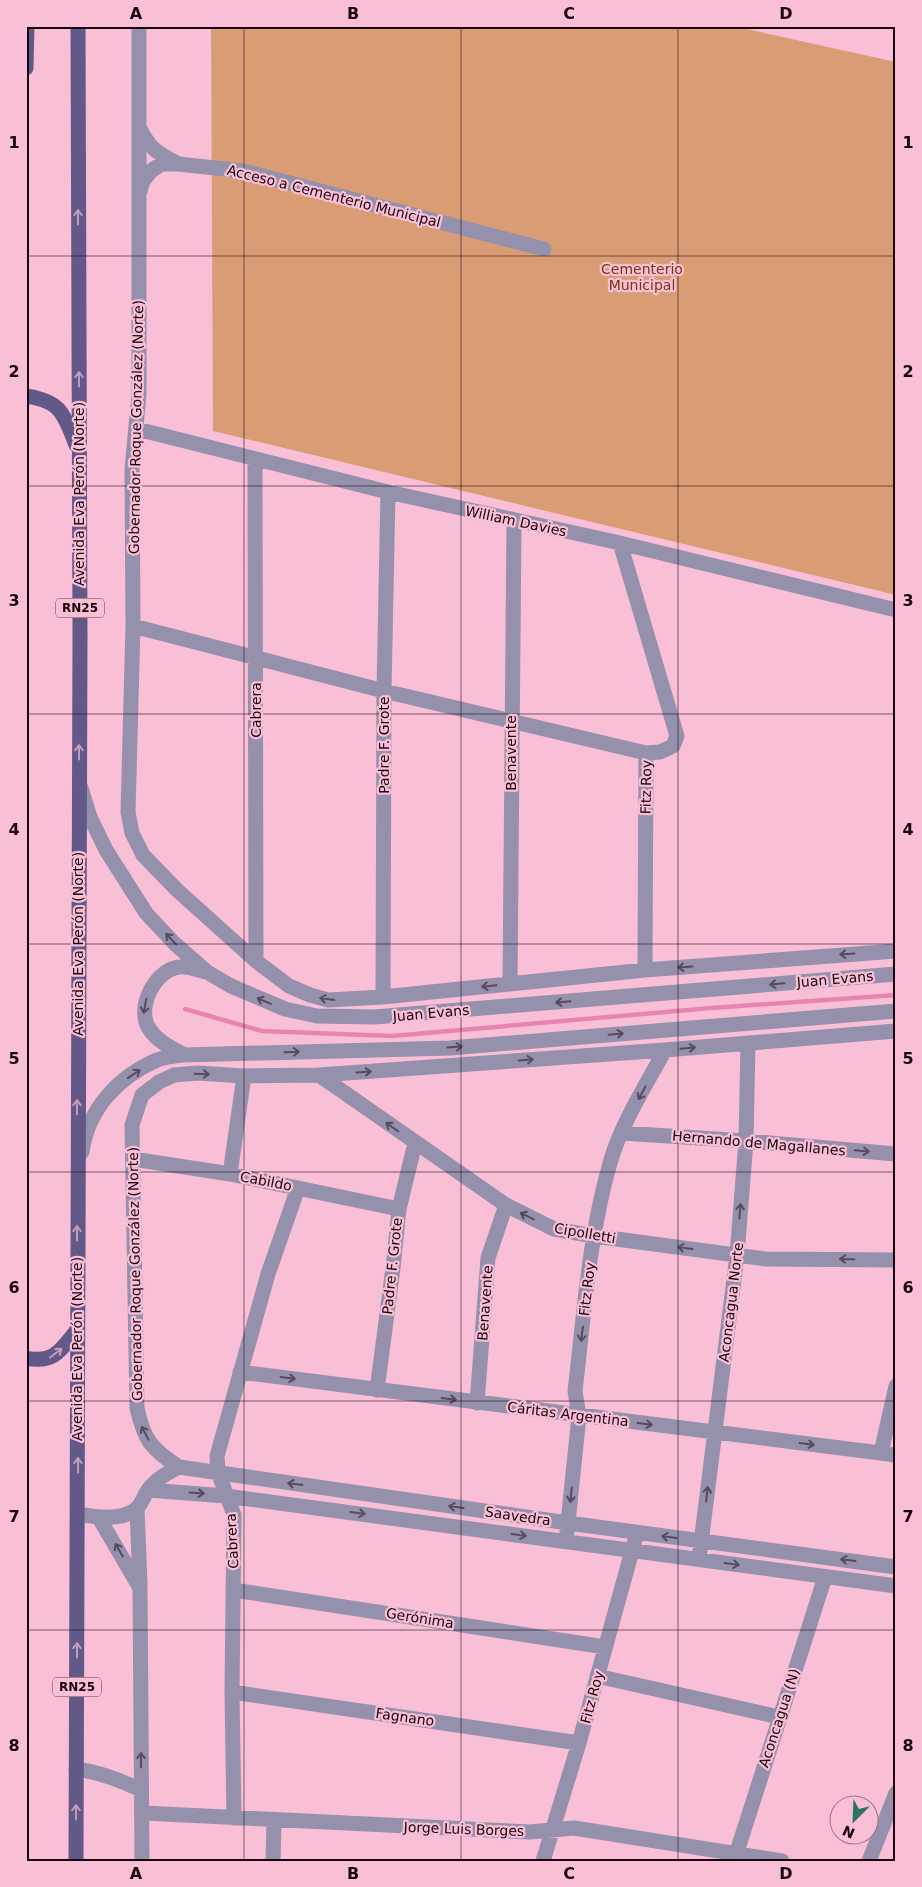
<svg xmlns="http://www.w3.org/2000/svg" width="922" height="1887" font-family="'DejaVu Sans',sans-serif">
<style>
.green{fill:#da9c75}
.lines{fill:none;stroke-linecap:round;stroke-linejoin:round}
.stream{stroke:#e785b0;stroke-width:4.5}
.minor{stroke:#9590ac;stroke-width:15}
.major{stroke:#635989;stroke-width:15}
.oneway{stroke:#c49bbb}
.oneway2{stroke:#584a5d}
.grid{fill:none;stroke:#1a040e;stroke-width:1;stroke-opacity:0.55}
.labels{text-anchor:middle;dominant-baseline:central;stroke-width:4.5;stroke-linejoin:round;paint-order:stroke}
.shield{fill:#f9bfd6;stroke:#5d3c4a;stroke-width:1}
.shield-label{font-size:12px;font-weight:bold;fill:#1a040e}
.street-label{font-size:14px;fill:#1a040e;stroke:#f9bfd6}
.park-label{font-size:14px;fill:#733a0e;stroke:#f9bfd6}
.neatline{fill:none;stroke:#1a040e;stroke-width:2}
.grid-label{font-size:16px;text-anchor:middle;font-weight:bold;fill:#1a040e}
</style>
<rect width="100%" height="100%" fill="#f9bfd6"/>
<path class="green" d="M211,26H733L896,62V595L213,431Z"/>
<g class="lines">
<path class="stream" d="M185,1009L262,1031L392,1036L711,1008L896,995"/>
<path class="minor" d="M139,26V394L132,469L133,626L128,812L132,833L143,855L177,890L256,961L289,986L310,995L328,1000L383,997L645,970L896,951
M139,127C149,147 156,153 177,163
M140,191L143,181L151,171L161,164H178L243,171L544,249
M137,429L388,492L620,543L896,610
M255,459L256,961
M620,543L677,736L673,746L660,752L646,753L645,970
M133,626L384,691L646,753
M81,788L90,817L106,850L146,913L174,943L207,972L231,986L285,1009L317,1016L374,1017L896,974
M510,984L514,521
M383,997L384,691L388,492
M184,1055C172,1048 158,1042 150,1030C135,1010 154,970 179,967C187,966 198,970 206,972
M319,1075L506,1205L554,1229L594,1236L766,1259L896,1260
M622,1133L746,1141L896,1154
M82,1152C88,1109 118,1077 157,1060C165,1057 175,1056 184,1055L450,1048L896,1011
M133,1159L230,1174L399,1209
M230,1174L244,1076
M240,1372L896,1455
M377,1390L393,1268L399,1209L415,1143
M477,1403L488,1258L506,1205
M881,1453L896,1386
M179,1467C151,1449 144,1440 137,1408L132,1125L142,1095L159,1082L174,1075L198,1073L244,1076L319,1075L665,1050L896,1031
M148,1490L226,1496L896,1586
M137,1509L140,1584
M78,1514C96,1517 119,1521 135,1510C141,1506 144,1496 148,1490C156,1479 167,1473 179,1467L568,1523L896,1567
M99,1518L140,1588L142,1861
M567,1532L579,1416L575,1391C584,1315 589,1236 610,1163C621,1124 646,1085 665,1050
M700,1551L737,1255L746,1141L748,1043
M234,1590L605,1647
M597,1676L779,1717
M232,1692L579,1743
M76,1769C100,1772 120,1780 141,1790
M143,1813L530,1832L574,1828L782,1861
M234,1818L232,1692L234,1515L218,1472L217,1456L268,1274L298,1188
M273,1861L274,1821
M543,1861L579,1743L635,1540
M734,1861L825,1577
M869,1861L896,1793"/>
<path class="major" d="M26,68L27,26
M26,396C35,397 50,401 57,408C65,415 72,434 76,445
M26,1358C54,1364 61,1350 77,1330
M76,1861L80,636L78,26"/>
</g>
<defs><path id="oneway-shaft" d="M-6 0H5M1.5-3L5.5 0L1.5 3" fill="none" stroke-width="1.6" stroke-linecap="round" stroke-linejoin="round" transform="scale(1.25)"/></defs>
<g class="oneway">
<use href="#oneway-shaft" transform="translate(78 217) rotate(-90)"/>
<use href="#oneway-shaft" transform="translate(79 379) rotate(-90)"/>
<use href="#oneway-shaft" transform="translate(79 752) rotate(-90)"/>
<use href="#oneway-shaft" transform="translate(77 1107) rotate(-90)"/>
<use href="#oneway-shaft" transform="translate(77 1233) rotate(-90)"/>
<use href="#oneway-shaft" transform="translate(56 1353) rotate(-37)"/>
<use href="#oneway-shaft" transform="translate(78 1465) rotate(-91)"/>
<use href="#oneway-shaft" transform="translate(77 1650) rotate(-90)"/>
<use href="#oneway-shaft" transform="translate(76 1812) rotate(-90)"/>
</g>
<g class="oneway2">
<use href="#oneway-shaft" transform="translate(171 939) rotate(-134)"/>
<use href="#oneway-shaft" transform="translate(847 954) rotate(176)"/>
<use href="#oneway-shaft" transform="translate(685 967) rotate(176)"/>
<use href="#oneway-shaft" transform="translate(777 984) rotate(175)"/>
<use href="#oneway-shaft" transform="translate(489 986) rotate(174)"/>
<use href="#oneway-shaft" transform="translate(327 999) rotate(-172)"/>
<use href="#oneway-shaft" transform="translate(264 1001) rotate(-157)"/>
<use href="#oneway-shaft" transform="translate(563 1002) rotate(175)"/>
<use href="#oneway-shaft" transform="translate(145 1006) rotate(100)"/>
<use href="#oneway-shaft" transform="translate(616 1034) rotate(-5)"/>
<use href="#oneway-shaft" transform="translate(455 1047) rotate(-4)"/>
<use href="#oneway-shaft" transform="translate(688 1048) rotate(-5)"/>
<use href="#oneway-shaft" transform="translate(292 1052) rotate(-2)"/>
<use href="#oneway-shaft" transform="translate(526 1060) rotate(-4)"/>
<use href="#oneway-shaft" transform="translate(364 1072) rotate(-4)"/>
<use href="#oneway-shaft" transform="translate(134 1074) rotate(-34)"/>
<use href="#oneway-shaft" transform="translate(202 1074) rotate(2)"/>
<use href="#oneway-shaft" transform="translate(642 1093) rotate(118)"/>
<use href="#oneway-shaft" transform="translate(392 1127) rotate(-145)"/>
<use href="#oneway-shaft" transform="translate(862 1151) rotate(5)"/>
<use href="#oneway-shaft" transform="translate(740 1211) rotate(-85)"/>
<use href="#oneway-shaft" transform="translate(527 1216) rotate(-154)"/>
<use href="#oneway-shaft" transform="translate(685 1248) rotate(-172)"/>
<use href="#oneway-shaft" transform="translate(847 1259) rotate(-179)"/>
<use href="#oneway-shaft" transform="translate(582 1334) rotate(97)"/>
<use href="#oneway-shaft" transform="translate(288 1378) rotate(7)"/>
<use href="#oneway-shaft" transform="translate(449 1399) rotate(7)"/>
<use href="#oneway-shaft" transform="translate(645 1424) rotate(7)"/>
<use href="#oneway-shaft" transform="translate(145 1433) rotate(-118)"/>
<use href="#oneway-shaft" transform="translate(807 1444) rotate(7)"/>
<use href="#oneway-shaft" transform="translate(295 1484) rotate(-172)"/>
<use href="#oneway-shaft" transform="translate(197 1493) rotate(4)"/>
<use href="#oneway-shaft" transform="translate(707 1494) rotate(-83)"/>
<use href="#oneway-shaft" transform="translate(571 1495) rotate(96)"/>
<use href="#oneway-shaft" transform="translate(456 1507) rotate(-172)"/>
<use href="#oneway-shaft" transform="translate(358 1513) rotate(8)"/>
<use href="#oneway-shaft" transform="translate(519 1535) rotate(8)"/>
<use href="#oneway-shaft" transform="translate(669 1537) rotate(-172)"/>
<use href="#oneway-shaft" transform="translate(119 1550) rotate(-120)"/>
<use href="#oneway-shaft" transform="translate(848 1560) rotate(-173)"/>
<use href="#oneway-shaft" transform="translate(732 1564) rotate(8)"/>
<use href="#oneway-shaft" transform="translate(141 1760) rotate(-90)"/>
</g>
<path class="grid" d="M244,26V1861M461,26V1861M678,26V1861M26,256H896M26,486H896M26,714H896M26,944H896M26,1172H896M26,1401H896M26,1630H896"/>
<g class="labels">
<g class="shield">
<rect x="56" y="598.5" width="48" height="19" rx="4"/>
<rect x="53" y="1677.5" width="48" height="19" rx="4"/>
</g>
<g class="shield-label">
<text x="80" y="608">RN25</text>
<text x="77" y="1687">RN25</text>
</g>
<g class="street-label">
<text transform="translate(334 196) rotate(14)">Acceso a Cementerio Municipal</text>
<text transform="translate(136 427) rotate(-89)">Gobernador Roque González (Norte)</text>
<text transform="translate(79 494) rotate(-90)">Avenida Eva Perón (Norte)</text>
<text transform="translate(516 521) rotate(12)">William Davies</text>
<text transform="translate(256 710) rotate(-90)">Cabrera</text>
<text transform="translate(384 745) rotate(-90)">Padre F. Grote</text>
<text transform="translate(511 753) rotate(-90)">Benavente</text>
<text transform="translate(646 787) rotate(-89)">Fitz Roy</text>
<text transform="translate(78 944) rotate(-90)">Avenida Eva Perón (Norte)</text>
<text transform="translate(835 979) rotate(-5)">Juan Evans</text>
<text transform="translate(431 1013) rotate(-5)">Juan Evans</text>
<text transform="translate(759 1143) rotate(5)">Hernando de Magallanes</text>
<text transform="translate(266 1181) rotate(11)">Cabildo</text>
<text transform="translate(585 1233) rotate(10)">Cipolletti</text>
<text transform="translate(392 1266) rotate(-84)">Padre F. Grote</text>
<text transform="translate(135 1274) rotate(-91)">Gobernador Roque González (Norte)</text>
<text transform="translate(587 1289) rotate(-83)">Fitz Roy</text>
<text transform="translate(731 1302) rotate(-83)">Aconcagua Norte</text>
<text transform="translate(485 1303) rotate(-86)">Benavente</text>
<text transform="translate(77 1349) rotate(-90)">Avenida Eva Perón (Norte)</text>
<text transform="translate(568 1414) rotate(7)">Cáritas Argentina</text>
<text transform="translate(518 1516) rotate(8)">Saavedra</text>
<text transform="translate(232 1541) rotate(-93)">Cabrera</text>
<text transform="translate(420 1618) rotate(9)">Gerónima</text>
<text transform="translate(592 1697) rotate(-75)">Fitz Roy</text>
<text transform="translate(405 1717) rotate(8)">Fagnano</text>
<text transform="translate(779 1718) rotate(-72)">Aconcagua (N)</text>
<text transform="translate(464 1829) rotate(2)">Jorge Luis Borges</text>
</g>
<g class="park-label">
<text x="642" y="269">Cementerio<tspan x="642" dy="16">Municipal</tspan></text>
</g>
</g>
<rect width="922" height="1887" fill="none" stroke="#f9bfd6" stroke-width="55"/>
<g transform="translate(854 1820) rotate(204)"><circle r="24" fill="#f9bfd6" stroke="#a07486"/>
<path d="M0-4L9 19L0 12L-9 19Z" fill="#317160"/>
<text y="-8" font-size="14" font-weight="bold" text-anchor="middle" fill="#1a040e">N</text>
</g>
<rect x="28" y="28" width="866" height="1832" class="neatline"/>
<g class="grid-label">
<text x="136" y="19">A</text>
<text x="353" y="19">B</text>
<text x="569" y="19">C</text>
<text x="786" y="19">D</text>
<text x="14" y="148">1</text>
<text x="908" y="148">1</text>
<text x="14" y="377">2</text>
<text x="908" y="377">2</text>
<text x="14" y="606">3</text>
<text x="908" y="606">3</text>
<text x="14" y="835">4</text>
<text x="908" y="835">4</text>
<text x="14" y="1064">5</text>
<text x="908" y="1064">5</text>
<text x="14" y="1293">6</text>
<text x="908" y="1293">6</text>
<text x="14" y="1522">7</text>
<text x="908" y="1522">7</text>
<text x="14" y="1751">8</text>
<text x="908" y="1751">8</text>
<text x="136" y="1879">A</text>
<text x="353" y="1879">B</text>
<text x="569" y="1879">C</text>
<text x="786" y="1879">D</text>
</g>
</svg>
